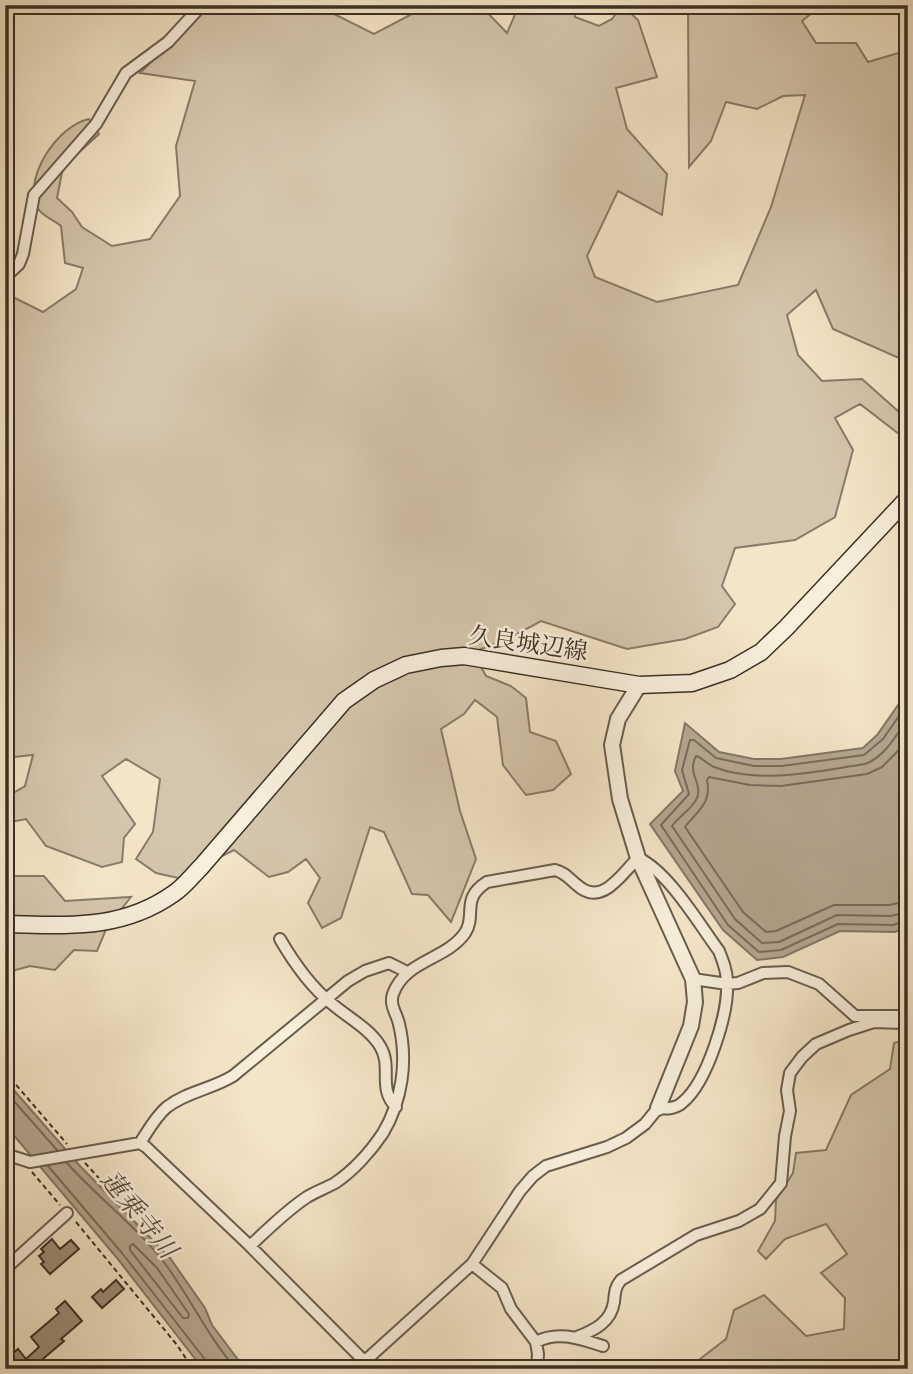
<svg xmlns="http://www.w3.org/2000/svg" width="913" height="1374" font-family="'IM FELL English','Noto Serif JP',serif">
<style>
.green{fill:#d4c6ac;stroke:#887b69;stroke-width:2}
.water{fill:#b4a790;stroke:#847766;stroke-width:2}
.lines{fill:none;stroke-linecap:round;stroke-linejoin:round}
.shore{stroke:#786c5b;stroke-width:2}
.building{fill:#9b8e7a;stroke:#3b3026;stroke-width:2}
.minor-casing{stroke:#695d4e;stroke-width:14}
.tertiary-casing{stroke:#695d4e;stroke-width:18}
.secondary-casing{stroke:#3b3026;stroke-width:19}
.path{stroke:#3b3026;stroke-width:2;stroke-dasharray:5 3.5;stroke-linecap:butt}
.minor{stroke:#f7eedb;stroke-width:10}
.tertiary{stroke:#f7eedb;stroke-width:14}
.secondary{stroke:#f7eedb;stroke-width:16}
.labels{text-anchor:middle;dominant-baseline:central;stroke-width:5;stroke-linejoin:round;paint-order:stroke}
.street-label{font-size:24px;fill:#3b3026;stroke:#f7eedb}
.water-label{font-size:26px;font-style:italic;fill:#594e40;stroke:#f7eedb}
</style>
<rect width="100%" height="100%" fill="#f3e5c7"/>
<filter id="stains"><feTurbulence type="fractalNoise" baseFrequency=".00286" numOctaves="4"/><feColorMatrix values="0 0 0 0 .2 0 0 0 0 .09 0 0 0 0 .02 0 0 0 .5 -.17"/></filter>
<radialGradient id="worn" r=".72"><stop offset=".6" stop-color="#630" stop-opacity="0"/><stop offset="1" stop-color="#630" stop-opacity=".3"/></radialGradient>
<path class="green" d="M192,5H316L374,34L414,13L418,5H480L507,33L519,5H576L575,17L599,26L612,19L622,5L638,20L657,77L616,88L627,129L667,174L662,215L618,191L587,256L595,277L657,302L738,285L771,207L805,95L783,96L757,109L726,102L711,141L689,167L688,5H807L813,12L802,21L816,43H856L868,62L908,50V362L833,329L816,290L787,315L798,355L822,381L862,379L908,420V441L860,404L835,418L853,450L835,517L795,540L735,548L722,586L735,604L718,627L685,639L627,649L541,621L508,639L473,652L486,676L511,686L526,698L530,732L556,741L571,774L553,790L526,795L503,765L497,717L475,700L464,714L441,729L460,811L476,859L451,922L428,895L412,894L384,832L370,827L341,918L322,928L308,903L320,878L306,859L288,872L269,877L234,850L214,860L196,882L156,873L136,859L153,832L160,779L126,759L102,776L135,824L124,838L122,862L102,867L46,846L26,819L5,823V798L25,786L33,755L5,758V293L43,312L76,289L83,268L65,263L61,226C55,221 43,216 39,210C20,180 58,125 89,119L99,134L63,167L57,198L72,212L82,227L112,246L150,239L180,196L176,146L195,81L140,73L187,26Z
M5,867L14,876H44L65,901L131,897L107,927L97,951L74,950L55,970L30,966L5,973Z
M908,1039V1369H687L726,1339L734,1310L764,1295L806,1336L844,1329L845,1298L821,1273L847,1254L826,1224L785,1239L766,1259L758,1251L775,1221L776,1200L793,1173L796,1153L826,1150L851,1095L890,1069L894,1043Z"/>
<path class="water" d="M908,691V926L895,932L840,931L783,957L757,960L723,930L650,824L683,791L675,771L685,723L719,752L754,759H781L863,748L877,735Z
M5,1080L80,1166L170,1258L205,1308L212,1325L245,1369H203L117,1258L5,1125Z"/>
<g class="lines">
<path class="shore" d="M908,703L883,739L864,755L782,766H754L716,758L694,740H690L682,770L689,794L661,825L728,925L759,952L781,950L838,924L893,925L908,920
M908,718C897,734 885,757 865,764C818,771 761,785 714,767C707,764 703,758 696,756C687,774 701,780 698,795C695,807 679,816 672,826L735,919L762,943L779,942L837,915L891,916L908,912
M908,737L896,753L882,767L867,774L781,786L750,785L709,777L707,780C712,804 697,811 685,827L743,912L766,932L776,931L834,905H889L908,901
M5,1091L57,1150
M67,1163C98,1198 138,1227 166,1265C191,1299 208,1337 236,1369
M48,1166L122,1253L207,1362L208,1369
M133,1244L157,1268L189,1314L188,1318H183L130,1250V1246Z"/>
</g>
<path class="building" d="M52,1239L60,1249L71,1240L79,1249L50,1274L41,1264L44,1262L39,1256L44,1252L41,1249Z
M116,1280L124,1289L102,1308L92,1297L101,1289L103,1292Z
M65,1301L82,1321L61,1339L64,1341L31,1369H5V1360L18,1349L26,1359L39,1347L31,1337L59,1313L56,1309Z"/>
<g class="lines">
<defs>
<path id="minor" d="M5,277L19,264L23,254L34,195L96,124L126,73L168,42L202,5
M280,939C294,963 310,986 331,1003C347,1017 369,1028 380,1046C393,1067 377,1088 396,1107
M693,979L727,984L738,983L763,973L788,972L819,984L855,1016H908
M140,1143C148,1131 155,1117 167,1107C186,1092 212,1089 233,1076L348,981L365,971L389,963L407,972
M5,1154L30,1162L140,1143L146,1147L250,1246L372,1369
M250,1246C268,1229 286,1211 307,1197C315,1192 326,1188 335,1183C353,1171 371,1151 383,1133C402,1101 408,1061 399,1024C397,1014 389,1005 393,994C405,960 446,960 465,933C477,915 460,899 487,882L555,870C566,873 568,878 577,885C602,908 622,873 638,858C668,871 699,924 719,951C723,961 727,971 727,982C729,1013 707,1082 683,1102C676,1109 667,1109 658,1108L645,1124L626,1138L607,1147L546,1166L533,1176L520,1191L472,1264L365,1361
M472,1264L502,1288L511,1309L536,1342L538,1354L537,1369
M5,1269L67,1213
M577,1337C595,1330 611,1322 614,1302C615,1292 615,1287 621,1280L696,1235L739,1221L760,1209L781,1183L785,1136L790,1111L787,1090L790,1073L802,1057L816,1044L849,1030L874,1022L903,1023L908,1016
M536,1342C558,1330 581,1339 603,1346"/>
<path id="tertiary" d="M639,685L618,719L612,745L620,799L638,858L693,979L695,1002L691,1026L658,1108
M357,1369L365,1361"/>
<path id="secondary" d="M5,924C67,925 120,931 173,894C184,887 192,876 201,867L344,701L374,680L406,665L441,658L464,656L639,685L692,683L730,670L761,652L786,628L908,498"/>
</defs>
<use href="#minor" class="minor-casing"/>
<use href="#tertiary" class="tertiary-casing"/>
<use href="#secondary" class="secondary-casing"/>
<path class="path" d="M5,1072L67,1144
M5,1135L13,1145
M85,1163L120,1201
M32,1172L60,1205
M76,1222L177,1345L193,1369"/>
<use href="#minor" class="minor"/>
<use href="#tertiary" class="tertiary"/>
<use href="#secondary" class="secondary"/>
</g>
<g class="labels">
<g class="street-label">
<text transform="translate(528 645) rotate(8)">久良城辺線</text>
</g>
<g class="water-label">
<text transform="translate(138 1215) rotate(51)">蓮乗寺川</text>
</g>
</g>
<rect width="913" height="1374" fill="none" stroke="#f3e5c7" stroke-width="28"/>
<rect x="7" y="7" width="899" height="1360" fill="none" stroke="#3b3026" stroke-width="3.5"/>
<rect x="14" y="14" width="885" height="1346" fill="none" stroke="#3b3026" stroke-width="2"/>
<rect width="100%" height="100%" filter="url(#stains)"/>
<rect width="100%" height="100%" fill="url(#worn)"/>
</svg>
